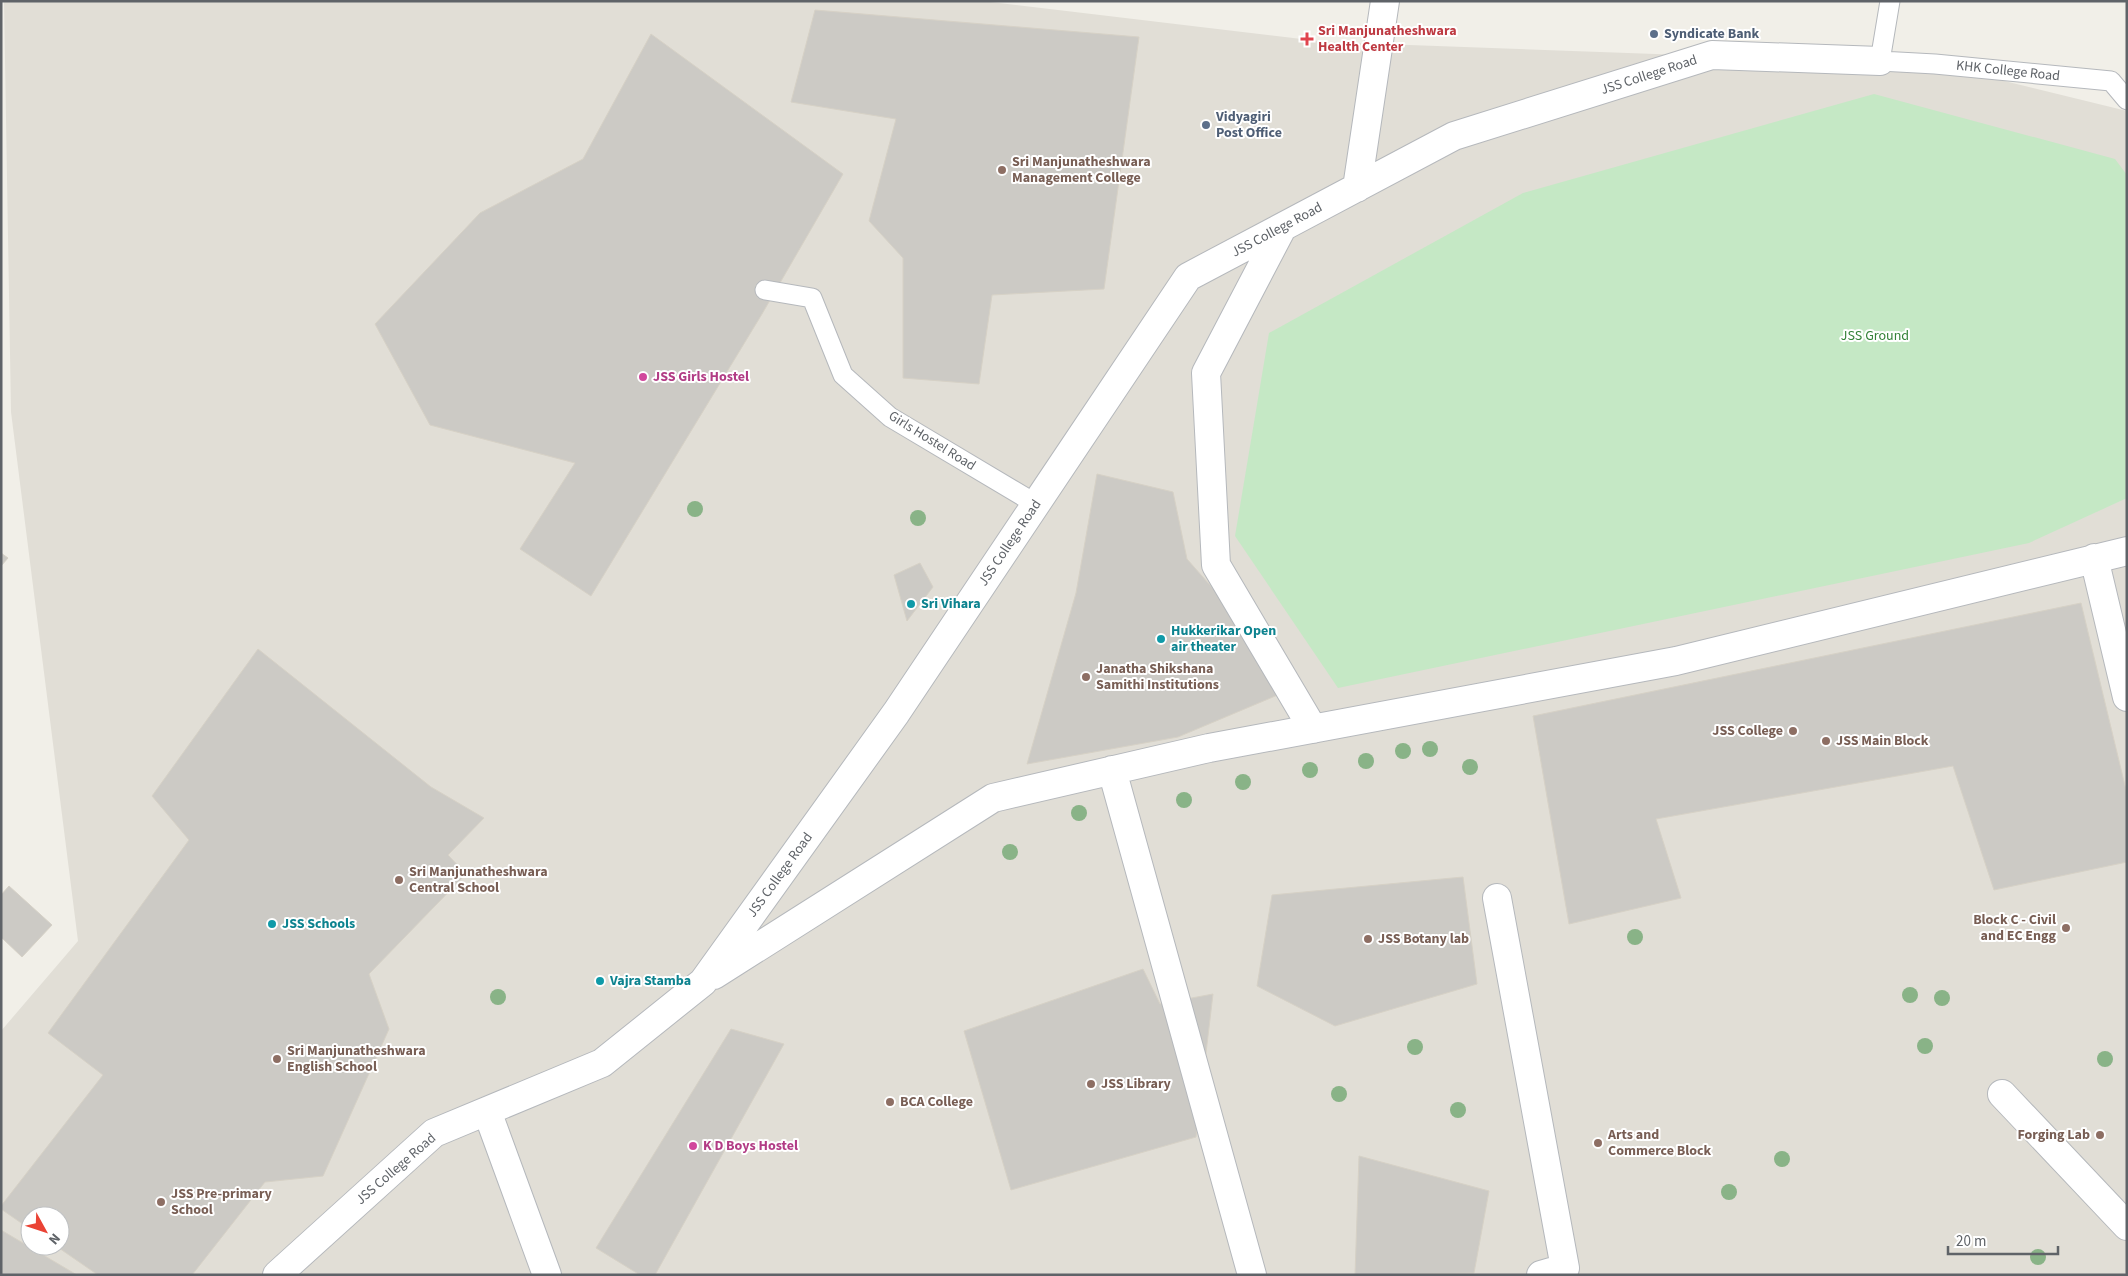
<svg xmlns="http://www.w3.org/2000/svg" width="2128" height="1276" font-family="'Source Sans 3',sans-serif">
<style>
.education{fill:#e1ded6;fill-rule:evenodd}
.green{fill:#c5e8c5}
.building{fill:#cccac5;stroke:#d6d1c6}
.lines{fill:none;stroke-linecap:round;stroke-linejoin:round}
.lane-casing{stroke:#b5b8bc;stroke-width:21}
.street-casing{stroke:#b5b8bc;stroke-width:30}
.lane{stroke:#fff;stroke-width:19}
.street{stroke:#fff;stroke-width:28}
.tree{fill:#89b387}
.service-dot{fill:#5c6f8a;stroke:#fff;stroke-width:2}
.health-dot{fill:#e0444e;stroke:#fff;stroke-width:2}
.education-dot{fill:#8d6e63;stroke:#fff;stroke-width:2}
.hotel-dot{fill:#d1479c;stroke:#fff;stroke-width:2}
.culture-dot{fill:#0f9aa8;stroke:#fff;stroke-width:2}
.labels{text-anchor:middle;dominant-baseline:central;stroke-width:4;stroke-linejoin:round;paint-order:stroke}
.health-label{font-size:14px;font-weight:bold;fill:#be3a42;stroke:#fff;text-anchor:start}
.service-label{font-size:14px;font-weight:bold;fill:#4e5e75;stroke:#fff;text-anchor:start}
.street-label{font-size:14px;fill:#5f6368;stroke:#fff}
.education-label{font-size:14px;font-weight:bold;fill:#785e54;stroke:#fff;text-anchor:start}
.park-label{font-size:14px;fill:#348238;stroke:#fff}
.hotel-label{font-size:14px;font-weight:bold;fill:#b23c85;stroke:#fff;text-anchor:start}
.culture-label{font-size:14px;font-weight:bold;fill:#0d838f;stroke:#fff;text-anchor:start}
</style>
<rect width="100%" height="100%" fill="#f1efe8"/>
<path class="education" d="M4,1H982L1327,42L1935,64L2127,111V1275H1V1031L78,941L11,412ZM30,1216H60V1246H30Z"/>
<path class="green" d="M1874,94L2115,159L2127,175V498L2029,543L1338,688L1235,536L1269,333L1523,193Z"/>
<path class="building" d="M815,10L1139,37L1104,289L992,295L979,384L903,378V258L869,221L896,119L791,102Z
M651,34L843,174L762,314L591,596L520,549L575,463L430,425L375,324L480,213L583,159Z
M1097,474L1173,492L1187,559L1299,686L1178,737L1027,764L1076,593Z
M1,553L8,558L1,566Z
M920,563L933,587L907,621L894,575Z
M2081,603L2127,794V862L1994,890L1953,766L1656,819L1681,898L1569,924L1533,716Z
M258,649L431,787L484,818L448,855L466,874L369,974L389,1029L323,1176L265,1182L192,1275H98L56,1246H60V1216H30V1229L1,1209V1206L103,1075L48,1033L189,840L152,796Z
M1463,877L1477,984L1335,1026L1257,986L1272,895Z
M9,886L52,925L22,957L1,937V895Z
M1143,969L1160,1004L1213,994L1196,1137L1011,1190L964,1031Z
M731,1029L784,1044L655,1275H640L596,1248Z
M1359,1156L1489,1191L1474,1273L1355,1275Z
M1,1230L77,1275H1Z"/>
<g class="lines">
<defs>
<path id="lane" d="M1890,1L1880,61L1935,64L2111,81L2127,100
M765,290L812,298L843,375L890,417L1036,504"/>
<path id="street" d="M1357,188L1385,1
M1282,228L1206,373L1216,565L1313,729
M2094,558L2127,697
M1112,770L1252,1275
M1497,898L1565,1268L1541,1275
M714,975L993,798L1209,748L1676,661L2127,551
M2002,1094L2127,1226
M487,1111L547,1275
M277,1275L434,1133L602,1063L703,982L896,713L1188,277L1454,136L1712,55L1880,61"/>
</defs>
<use href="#lane" class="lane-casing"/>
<use href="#street" class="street-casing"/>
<use href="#lane" class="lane"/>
<use href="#street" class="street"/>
</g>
<g class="tree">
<circle cx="695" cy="509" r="8"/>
<circle cx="918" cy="518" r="8"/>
<circle cx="1430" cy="749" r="8"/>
<circle cx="1403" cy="751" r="8"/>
<circle cx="1366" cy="761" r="8"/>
<circle cx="1470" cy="767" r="8"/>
<circle cx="1310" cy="770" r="8"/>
<circle cx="1243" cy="782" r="8"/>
<circle cx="1184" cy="800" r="8"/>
<circle cx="1079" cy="813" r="8"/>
<circle cx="1010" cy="852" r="8"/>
<circle cx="1635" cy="937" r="8"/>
<circle cx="1910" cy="995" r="8"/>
<circle cx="498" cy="997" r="8"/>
<circle cx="1942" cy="998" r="8"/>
<circle cx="1925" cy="1046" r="8"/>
<circle cx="1415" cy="1047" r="8"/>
<circle cx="2105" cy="1059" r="8"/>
<circle cx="1339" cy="1094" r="8"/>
<circle cx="1458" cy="1110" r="8"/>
<circle cx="1782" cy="1159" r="8"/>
<circle cx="1729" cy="1192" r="8"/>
<circle cx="2038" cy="1257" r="8"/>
</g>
<g class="service-dot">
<circle cx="1654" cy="34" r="5"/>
<circle cx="1206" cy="125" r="5"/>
</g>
<path class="health-dot" d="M1304.5 31.5h5v5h5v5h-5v5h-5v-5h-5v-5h5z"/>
<g class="education-dot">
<circle cx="1002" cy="170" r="5"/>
<circle cx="1086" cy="677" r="5"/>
<circle cx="1793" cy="731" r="5"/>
<circle cx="1826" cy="741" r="5"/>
<circle cx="399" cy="880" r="5"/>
<circle cx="2066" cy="928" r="5"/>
<circle cx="1368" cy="939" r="5"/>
<circle cx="277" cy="1059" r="5"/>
<circle cx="1091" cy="1084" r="5"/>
<circle cx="890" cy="1102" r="5"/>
<circle cx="2100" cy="1135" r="5"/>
<circle cx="1598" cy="1143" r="5"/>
<circle cx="161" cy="1202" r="5"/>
</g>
<g class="hotel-dot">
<circle cx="643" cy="377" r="5"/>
<circle cx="693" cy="1146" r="5"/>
</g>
<g class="culture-dot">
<circle cx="911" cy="604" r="5"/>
<circle cx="1161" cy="639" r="5"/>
<circle cx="272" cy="924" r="5"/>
<circle cx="600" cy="981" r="5"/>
</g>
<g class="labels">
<g class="health-label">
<text x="1318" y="31">Sri Manjunatheshwara<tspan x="1318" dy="16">Health Center</tspan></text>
</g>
<g class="service-label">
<text x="1664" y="34">Syndicate Bank</text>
<text x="1216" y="117">Vidyagiri<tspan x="1216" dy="16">Post Office</tspan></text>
</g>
<g class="street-label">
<text transform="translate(2008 71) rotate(6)">KHK College Road</text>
<text transform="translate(1649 75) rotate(-18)">JSS College Road</text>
<text transform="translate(1277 230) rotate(-28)">JSS College Road</text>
<text transform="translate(932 441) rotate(32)">Girls Hostel Road</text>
<text transform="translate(1010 543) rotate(-56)">JSS College Road</text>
<text transform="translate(780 875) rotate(-54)">JSS College Road</text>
<text transform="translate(396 1169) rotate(-41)">JSS College Road</text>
</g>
<g class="education-label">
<text x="1012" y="162">Sri Manjunatheshwara<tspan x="1012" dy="16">Management College</tspan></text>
<text x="1096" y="669">Janatha Shikshana<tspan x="1096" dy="16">Samithi Institutions</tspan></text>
<text x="1783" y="731" text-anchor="end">JSS College</text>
<text x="1836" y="741">JSS Main Block</text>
<text x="409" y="872">Sri Manjunatheshwara<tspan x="409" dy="16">Central School</tspan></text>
<text x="2056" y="920" text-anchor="end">Block C - Civil<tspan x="2056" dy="16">and EC Engg</tspan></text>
<text x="1378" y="939">JSS Botany lab</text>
<text x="287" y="1051">Sri Manjunatheshwara<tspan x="287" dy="16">English School</tspan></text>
<text x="1101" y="1084">JSS Library</text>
<text x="900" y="1102">BCA College</text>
<text x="1608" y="1135">Arts and<tspan x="1608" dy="16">Commerce Block</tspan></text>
<text x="2090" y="1135" text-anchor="end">Forging Lab</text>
<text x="171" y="1194">JSS Pre-primary<tspan x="171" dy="16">School</tspan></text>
</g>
<g class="park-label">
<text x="1875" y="336">JSS Ground</text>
</g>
<g class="hotel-label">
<text x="653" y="377">JSS Girls Hostel</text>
<text x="703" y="1146">K D Boys Hostel</text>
</g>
<g class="culture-label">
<text x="921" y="604">Sri Vihara</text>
<text x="1171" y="631">Hukkerikar Open<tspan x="1171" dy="16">air theater</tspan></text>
<text x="282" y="924">JSS Schools</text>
<text x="610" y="981">Vajra Stamba</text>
</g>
</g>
<rect width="2128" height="1276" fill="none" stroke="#5f6368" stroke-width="5"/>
<g transform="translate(45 1231) rotate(130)"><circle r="24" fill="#ffffff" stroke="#bfc1c3"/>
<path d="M0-4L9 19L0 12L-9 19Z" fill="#ea4335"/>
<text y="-8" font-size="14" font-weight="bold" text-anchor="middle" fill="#5f6368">N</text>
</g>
<path d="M1948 1246v8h110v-8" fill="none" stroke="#5f6368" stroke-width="2.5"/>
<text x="1956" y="1246" font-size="15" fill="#5f6368" stroke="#ffffff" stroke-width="4" paint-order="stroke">20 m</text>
</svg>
